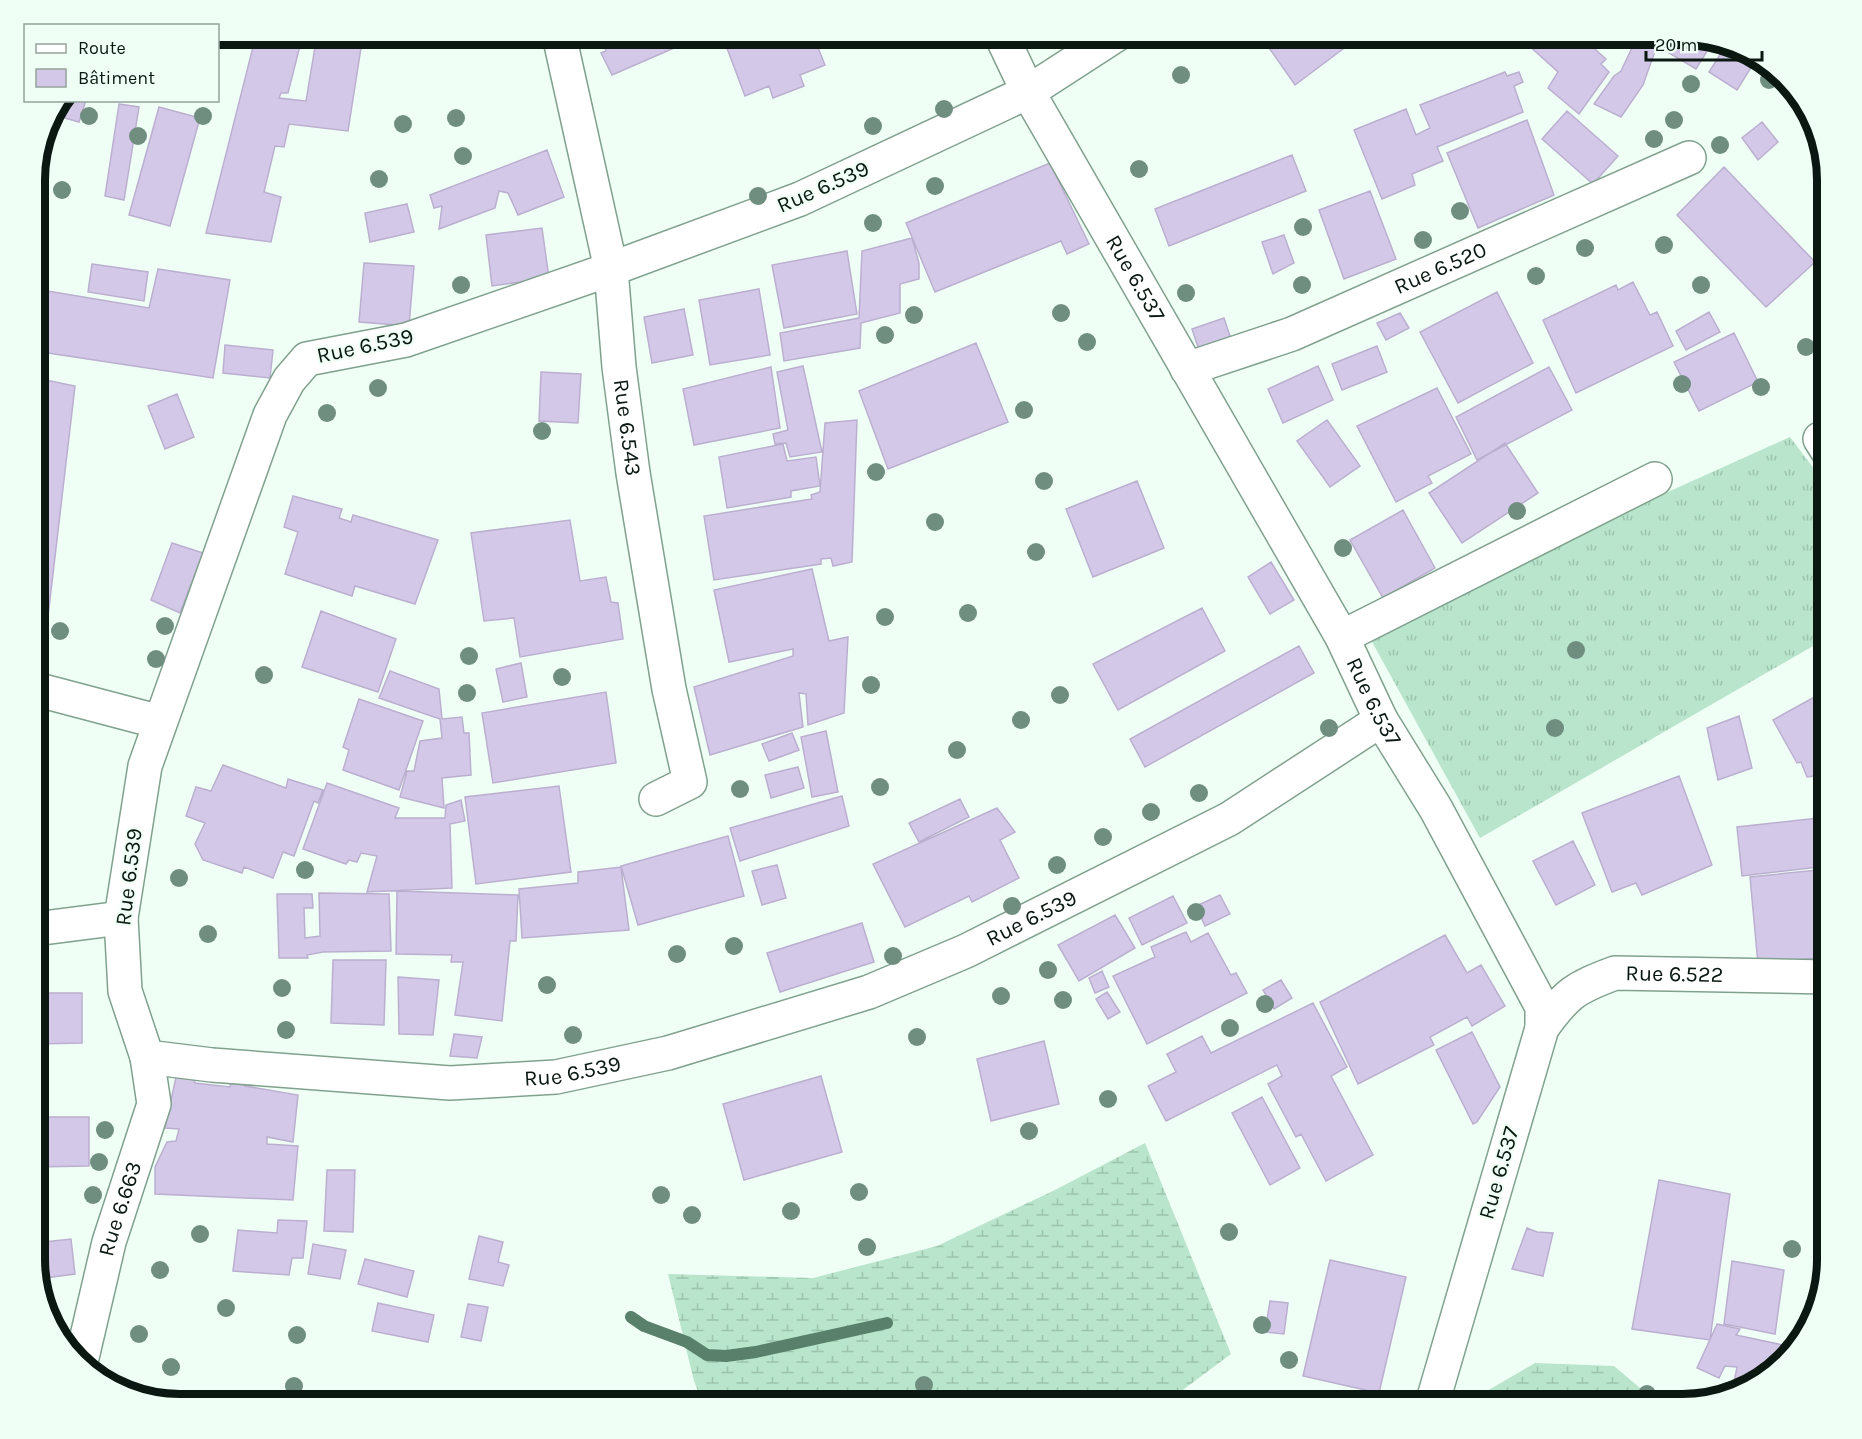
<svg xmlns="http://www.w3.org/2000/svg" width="1862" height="1439" font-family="Karla,sans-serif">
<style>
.grass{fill:url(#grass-tufts)}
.wetland{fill:url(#wetland-marsh)}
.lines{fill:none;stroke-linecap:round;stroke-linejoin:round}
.stream{stroke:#58806a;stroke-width:12}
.building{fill:#d4c8e9;stroke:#bbafcf;stroke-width:1.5}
.street-casing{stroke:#80a18e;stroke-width:36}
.street{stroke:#fff;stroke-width:33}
.tree{fill:#6f8e80}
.labels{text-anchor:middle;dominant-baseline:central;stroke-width:4.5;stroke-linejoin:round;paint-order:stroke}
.street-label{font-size:22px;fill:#0b1811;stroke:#f0fff6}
.rim{fill:none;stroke:#0b1811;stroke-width:8}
</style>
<defs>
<pattern id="grass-tufts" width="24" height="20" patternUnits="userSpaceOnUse" patternTransform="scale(1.5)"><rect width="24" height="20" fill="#b8e5cb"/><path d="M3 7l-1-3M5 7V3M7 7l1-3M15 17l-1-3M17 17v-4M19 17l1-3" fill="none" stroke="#9dc4ad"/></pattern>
<pattern id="wetland-marsh" width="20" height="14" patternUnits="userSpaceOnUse" patternTransform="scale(1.5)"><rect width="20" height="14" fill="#b8e5cb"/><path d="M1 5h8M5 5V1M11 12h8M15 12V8" fill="none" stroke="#9dc4ad"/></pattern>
</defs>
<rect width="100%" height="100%" fill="#f0fff6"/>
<path class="grass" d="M1790,437L1827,486V638L1480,838L1371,640L1579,532Z"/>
<path class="wetland" d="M1145,1143L1231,1354L1164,1404H703L694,1381L668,1274L813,1278L937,1246L1055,1190Z
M1535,1363L1614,1366L1659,1404H1484L1487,1391Z"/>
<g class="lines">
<path class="stream" d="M631,1317L644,1326L687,1342L707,1355L726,1356L756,1352L887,1323"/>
</g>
<path class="building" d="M256,35H293L292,38L301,42L288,93H281L279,98L306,101L317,35H363L348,131L289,124L284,147L275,146L264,192L281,197L271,242L206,233Z
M600,35H704L612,75L601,53L606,51Z
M722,35H813L825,65L800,75L804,86L773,98L769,86L745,96Z
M1260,35H1344L1351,43L1295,85Z
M1517,35H1594L1587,42L1606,59L1601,64L1609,72L1579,114L1548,88L1558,72Z
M1638,35H1646L1659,40L1643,85L1621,117L1594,104L1614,76L1621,71Z
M1680,35L1714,40L1696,69L1669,53Z
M1728,42L1757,58L1737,90L1709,72Z
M1505,72L1507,76L1519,72L1523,82L1514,86L1523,112L1437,147L1443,161L1412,174L1415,185L1382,199L1354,130L1406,109L1416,135L1430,128L1420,105Z
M61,100H86L79,122L51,114Z
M119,104L139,107L124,200L105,196Z
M159,107L200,118L170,226L129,215Z
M1567,111L1618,156L1593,184L1542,139Z
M1527,120L1554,195L1478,228L1447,153Z
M1762,122L1778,142L1758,160L1742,138Z
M547,150L564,197L518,215L508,193L499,191L495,208L439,229L442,206L434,208L430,195Z
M1292,155L1306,191L1169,246L1155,209Z
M1050,163L1089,244L1067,254L1061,241L935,292L906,223Z
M1724,167L1815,262L1766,307L1677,215Z
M1370,191L1396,259L1344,279L1319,210Z
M407,204L414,232L370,242L365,213Z
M542,228L549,278L492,286L486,235Z
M1284,235L1294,263L1273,274L1262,242Z
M912,238L919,263V279L900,284V313L861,323L860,348L784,361L780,333L859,318L862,251Z
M847,251L857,314L784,328L772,265Z
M364,263L414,266L409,326L359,322Z
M92,264L148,272L144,301L88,292Z
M158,269L230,280L213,378L35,351V289L149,308Z
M1633,282L1650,315L1657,312L1673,346L1576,393L1543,320L1616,285L1618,290Z
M759,289L770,355L710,365L699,300Z
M1497,292L1533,363L1458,403L1420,332Z
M684,309L693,355L652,363L644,317Z
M1709,312L1720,332L1686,350L1676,331Z
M1400,313L1409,328L1386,340L1377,323Z
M1224,318L1233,345L1201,356L1192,329Z
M1734,333L1758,382L1699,411L1674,362Z
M976,343L1008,422L888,469L859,391Z
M225,345L273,350L270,378L223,373Z
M1377,346L1387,372L1342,390L1332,364Z
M803,366L822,452L790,457L786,443L775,444L773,434L788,430L777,372Z
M1318,366L1333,400L1283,423L1268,389Z
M771,367L780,428L694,445L683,389Z
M1549,367L1572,410L1477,460L1456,417Z
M541,372L581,374L578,423L539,421Z
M36,378L75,386L45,642L35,640Z
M1437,388L1471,454L1428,476L1432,483L1396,502L1357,426Z
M177,394L194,437L165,449L148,406Z
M857,420L852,562L833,566L831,558L821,559V564L714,580L704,516L812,499L811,495L820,492L825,423Z
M1327,420L1360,466L1330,487L1297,441Z
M1505,443L1538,493L1462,543L1429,493Z
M783,444L787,461L816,457L820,486L791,491V497L727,508L719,457Z
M1137,481L1164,548L1093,577L1066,509Z
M293,496L342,509L339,518L351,522L353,515L438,540L415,604L355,586L352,596L285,574L298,532L284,527Z
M1403,510L1435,568L1383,598L1350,540Z
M570,520L580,581L606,577L611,602L618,603L623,639L520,657L514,618L484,621L471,533Z
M172,543L203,553L180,613L151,600Z
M1271,562L1294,600L1270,614L1248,577Z
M812,569L829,641L848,637L844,713L808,725L806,694L799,693L803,727L710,755L694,687L793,656V649L729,662L714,590Z
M1202,608L1225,651L1118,710L1093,664Z
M321,611L396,639L378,692L302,667Z
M1299,646L1314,673L1145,767L1130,739Z
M521,663L527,697L503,702L496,669Z
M390,671L439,689L442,719L462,717L464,733H469L471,775L442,778L444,808L400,797L407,771H414L420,741L442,738L440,719L379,698Z
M1827,690V800L1815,776L1807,777L1801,762L1797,763L1773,720Z
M606,692L616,763L493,783L482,713Z
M359,699L423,721L399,790L343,770L349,750L343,747Z
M1739,716L1752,768L1718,780L1707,728Z
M826,731L838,792L812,797L801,737Z
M792,733L799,750L769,761L762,744Z
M223,765L286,788L288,779L323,790L318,803L314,801L294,856L283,852L273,878L244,867L242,873L203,860L195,844L205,823L186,816L196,787L211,791Z
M798,767L804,788L771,798L765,775Z
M1679,776L1712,865L1642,895L1636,883L1612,892L1582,813Z
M327,783L399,808L395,818H445L446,805L461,800L465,821L450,824L452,888L367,892L377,856L361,853L357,862L349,860L346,864L303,849Z
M559,786L571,872L476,884L465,797Z
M842,796L849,826L740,861L730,828Z
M960,799L969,817L919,842L909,823Z
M997,808L1015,832L1000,840L1019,878L972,902L969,896L905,927L873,864Z
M1827,817V866L1742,876L1737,827Z
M728,836L744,896L638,925L621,866Z
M1573,841L1595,885L1556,905L1533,861Z
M777,865L786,898L762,905L752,871Z
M621,867L629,930L522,938L519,889L578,883V872Z
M1827,869V957L1758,964L1750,877Z
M397,891L518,895L516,941H510L502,1021L455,1015L463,962H451L452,955L396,954Z
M319,893L389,894L391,951L323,952L307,955L308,958H279L277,894H312L313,908H304L305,938L320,936Z
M1220,895L1230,914L1205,926L1196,906Z
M1173,896L1187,923L1142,945L1129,918Z
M1115,915L1135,948L1079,981L1058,945Z
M862,923L874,962L780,992L767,953Z
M1186,932L1191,942L1208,933L1231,975L1236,973L1247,993L1147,1044L1113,976L1155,957L1151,947Z
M1445,935L1467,973L1481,965L1505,1006L1472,1026L1467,1017L1430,1037L1434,1045L1358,1084L1320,1002Z
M333,960H386L384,1025L331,1023Z
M1102,971L1109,987L1095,993L1089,978Z
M398,977L439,980L433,1035L399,1034Z
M1281,980L1292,998L1274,1009L1263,990Z
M1107,992L1120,1012L1108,1019L1096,999Z
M35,993H82V1043L35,1044Z
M1313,1003L1347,1067L1331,1076L1373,1155L1326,1181L1301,1134L1296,1137L1268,1084L1282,1076L1277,1065L1166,1121L1148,1086L1176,1072L1167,1054L1202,1036L1211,1053Z
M1472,1032L1500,1087L1477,1122L1473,1124L1436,1050Z
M454,1034L482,1037L477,1058L450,1056Z
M1044,1041L1059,1104L991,1121L977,1059Z
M184,1074H194L195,1083L230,1087L231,1079L244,1081L245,1086L298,1095L293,1142L267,1137V1144L298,1146L293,1200L155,1194V1167L167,1142L176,1141L179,1129L165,1128L176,1077Z
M821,1076L842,1152L744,1180L723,1104Z
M1262,1097L1300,1168L1270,1185L1232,1113Z
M35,1117H89V1166L35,1167Z
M327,1170H355L353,1232L324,1231Z
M1659,1180L1730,1194L1710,1340L1632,1329Z
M35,1181H46V1232H35Z
M278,1220L307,1221L303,1258H292L289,1275L233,1271L238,1230L277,1233Z
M1527,1228L1537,1232L1553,1233L1543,1276L1512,1269Z
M479,1236L503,1242L498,1262L509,1265L503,1286L469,1279Z
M71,1239L75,1274L38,1279L35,1243Z
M313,1244L346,1250L340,1279L308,1274Z
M365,1259L414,1271L407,1297L358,1284Z
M1330,1260L1406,1277L1379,1393L1303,1376Z
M1732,1261L1784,1270L1775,1334L1724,1324Z
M1270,1301L1288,1303L1284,1334L1265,1332Z
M378,1303L434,1315L428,1342L372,1331Z
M468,1304L488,1307L481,1341L461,1337Z
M1717,1324L1740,1329L1736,1335L1797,1348L1746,1390L1732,1393L1737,1367L1725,1366L1719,1378L1697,1368Z
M480,1394L551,1404H479Z"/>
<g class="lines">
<defs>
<g id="street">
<path id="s1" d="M559,35L611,269L619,367L633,473L669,689L690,782L656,799"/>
<path id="s2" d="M1001,35L1028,92L1342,637L1381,720L1436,809L1542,1007V1028L1432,1404"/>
<path id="s3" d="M1116,35L1028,92L800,199L611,269L406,340L307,359L289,380L270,415L145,766L121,918L125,991L147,1057L212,1065L450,1083L556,1077L668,1053L869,992L966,951L1229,819L1381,720"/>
<path id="s4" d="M1187,369L1292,334L1689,158"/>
<path d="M1820,439L1827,450"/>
<path d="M1342,637L1655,479"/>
<path d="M35,689L160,722"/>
<path d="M35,929L121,918"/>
<path id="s5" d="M1542,1028C1567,993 1575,988 1615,973L1827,977"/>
<path id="s6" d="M81,1362L109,1242L154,1104L147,1057"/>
</g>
</defs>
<use href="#street" class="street-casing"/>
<use href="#street" class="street"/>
</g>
<g class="tree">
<circle cx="1181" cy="75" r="9"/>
<circle cx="1769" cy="80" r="9"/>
<circle cx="1691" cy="84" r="9"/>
<circle cx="944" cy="109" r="9"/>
<circle cx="89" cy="116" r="9"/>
<circle cx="203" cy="116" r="9"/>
<circle cx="456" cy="118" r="9"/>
<circle cx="1674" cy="120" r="9"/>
<circle cx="403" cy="124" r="9"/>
<circle cx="873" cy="126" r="9"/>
<circle cx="138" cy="136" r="9"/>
<circle cx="1654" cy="139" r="9"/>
<circle cx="1720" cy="145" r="9"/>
<circle cx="463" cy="156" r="9"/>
<circle cx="1139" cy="169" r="9"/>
<circle cx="379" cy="179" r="9"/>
<circle cx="935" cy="186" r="9"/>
<circle cx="62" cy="190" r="9"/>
<circle cx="758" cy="196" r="9"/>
<circle cx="1460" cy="211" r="9"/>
<circle cx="873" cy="223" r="9"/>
<circle cx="1303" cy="227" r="9"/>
<circle cx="1423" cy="240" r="9"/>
<circle cx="1664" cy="245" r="9"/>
<circle cx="1585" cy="248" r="9"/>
<circle cx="1536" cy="276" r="9"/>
<circle cx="461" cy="285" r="9"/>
<circle cx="1302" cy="285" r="9"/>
<circle cx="1701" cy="285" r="9"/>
<circle cx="1186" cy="293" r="9"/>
<circle cx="1061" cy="313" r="9"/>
<circle cx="914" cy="315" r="9"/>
<circle cx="885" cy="335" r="9"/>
<circle cx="1087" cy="342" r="9"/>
<circle cx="1806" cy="347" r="9"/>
<circle cx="1682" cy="384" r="9"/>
<circle cx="1761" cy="387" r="9"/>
<circle cx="378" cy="388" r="9"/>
<circle cx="1024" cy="410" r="9"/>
<circle cx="327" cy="413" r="9"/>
<circle cx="542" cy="431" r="9"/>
<circle cx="876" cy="472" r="9"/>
<circle cx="1044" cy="481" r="9"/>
<circle cx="1517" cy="511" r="9"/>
<circle cx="935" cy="522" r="9"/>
<circle cx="1343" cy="548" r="9"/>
<circle cx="1036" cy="552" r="9"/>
<circle cx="968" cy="613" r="9"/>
<circle cx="885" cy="617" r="9"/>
<circle cx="165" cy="626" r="9"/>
<circle cx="60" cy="631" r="9"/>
<circle cx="1576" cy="650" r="9"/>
<circle cx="469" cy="656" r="9"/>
<circle cx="156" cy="659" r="9"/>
<circle cx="264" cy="675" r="9"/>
<circle cx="562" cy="677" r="9"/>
<circle cx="871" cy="685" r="9"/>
<circle cx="467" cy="693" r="9"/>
<circle cx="1060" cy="695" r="9"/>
<circle cx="1021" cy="720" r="9"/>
<circle cx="1329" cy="728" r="9"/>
<circle cx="1555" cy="728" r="9"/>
<circle cx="957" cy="750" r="9"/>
<circle cx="880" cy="787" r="9"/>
<circle cx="740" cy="789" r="9"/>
<circle cx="1199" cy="793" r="9"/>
<circle cx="1151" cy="812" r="9"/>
<circle cx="1103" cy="837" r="9"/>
<circle cx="1057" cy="865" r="9"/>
<circle cx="305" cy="870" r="9"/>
<circle cx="179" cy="878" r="9"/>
<circle cx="1012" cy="906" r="9"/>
<circle cx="1196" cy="912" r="9"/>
<circle cx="208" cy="934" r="9"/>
<circle cx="734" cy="946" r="9"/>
<circle cx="677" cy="954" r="9"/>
<circle cx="893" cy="956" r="9"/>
<circle cx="1048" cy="970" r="9"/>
<circle cx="547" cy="985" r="9"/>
<circle cx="282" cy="988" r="9"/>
<circle cx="1001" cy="996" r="9"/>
<circle cx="1063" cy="1000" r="9"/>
<circle cx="1265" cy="1004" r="9"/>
<circle cx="1230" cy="1028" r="9"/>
<circle cx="286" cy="1030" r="9"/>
<circle cx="573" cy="1035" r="9"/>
<circle cx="917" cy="1037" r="9"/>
<circle cx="1108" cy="1099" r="9"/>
<circle cx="105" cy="1130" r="9"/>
<circle cx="1029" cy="1131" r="9"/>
<circle cx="99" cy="1162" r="9"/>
<circle cx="859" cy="1192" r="9"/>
<circle cx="93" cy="1195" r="9"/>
<circle cx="661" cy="1195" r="9"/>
<circle cx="791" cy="1211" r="9"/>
<circle cx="692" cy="1215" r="9"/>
<circle cx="1229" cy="1232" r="9"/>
<circle cx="200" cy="1234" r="9"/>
<circle cx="867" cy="1247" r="9"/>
<circle cx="1792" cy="1249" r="9"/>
<circle cx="160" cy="1270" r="9"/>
<circle cx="226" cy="1308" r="9"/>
<circle cx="1262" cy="1325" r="9"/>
<circle cx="139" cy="1334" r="9"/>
<circle cx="297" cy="1335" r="9"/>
<circle cx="1289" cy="1360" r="9"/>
<circle cx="171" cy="1367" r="9"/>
<circle cx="924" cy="1385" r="9"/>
<circle cx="294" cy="1386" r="9"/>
<circle cx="1647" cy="1394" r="9"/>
</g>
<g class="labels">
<g class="street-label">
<text transform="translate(823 187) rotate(-24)">Rue 6.539</text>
<text stroke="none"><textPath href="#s4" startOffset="273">Rue 6.520</textPath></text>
<text stroke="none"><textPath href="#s2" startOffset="278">Rue 6.537</textPath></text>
<text transform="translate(365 346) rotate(-12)">Rue 6.539</text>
<text stroke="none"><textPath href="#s1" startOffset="399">Rue 6.543</textPath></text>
<text stroke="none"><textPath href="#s2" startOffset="764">Rue 6.537</textPath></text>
<text transform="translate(129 877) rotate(-83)">Rue 6.539</text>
<text stroke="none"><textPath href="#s3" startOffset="2526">Rue 6.539</textPath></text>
<text stroke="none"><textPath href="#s5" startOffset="153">Rue 6.522</textPath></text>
<text stroke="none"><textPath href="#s3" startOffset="2040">Rue 6.539</textPath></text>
<text transform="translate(1499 1173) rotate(-74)">Rue 6.537</text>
<text stroke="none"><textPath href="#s6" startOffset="158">Rue 6.663</textPath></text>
</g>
</g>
<path d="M0 0H1862V1439H0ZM180 45H1682A135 135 0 0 1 1817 180V1259A135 135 0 0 1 1682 1394H180A135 135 0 0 1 45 1259V180A135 135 0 0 1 180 45Z" fill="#f0fff6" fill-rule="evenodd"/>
<path class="rim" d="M180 45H1682A135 135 0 0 1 1817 180V1259A135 135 0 0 1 1682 1394H180A135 135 0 0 1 45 1259V180A135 135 0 0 1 180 45Z"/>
<rect x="24" y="24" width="195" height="78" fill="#f0fff6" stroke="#94a39a" stroke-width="1.5"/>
<rect x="36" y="44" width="30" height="9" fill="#ffffff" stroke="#94a39a" stroke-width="1.5"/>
<text x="78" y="54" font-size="18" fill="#0b1811">Route</text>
<rect x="36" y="69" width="30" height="18" fill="#d4c8e9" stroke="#94a39a" stroke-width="1.5"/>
<text x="78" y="84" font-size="18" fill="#0b1811">Bâtiment</text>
<path d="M1646 51v9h116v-9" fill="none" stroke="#0b1811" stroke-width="3"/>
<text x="1655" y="51" font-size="18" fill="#0b1811" stroke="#f0fff6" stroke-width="4.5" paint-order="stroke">20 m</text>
</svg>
